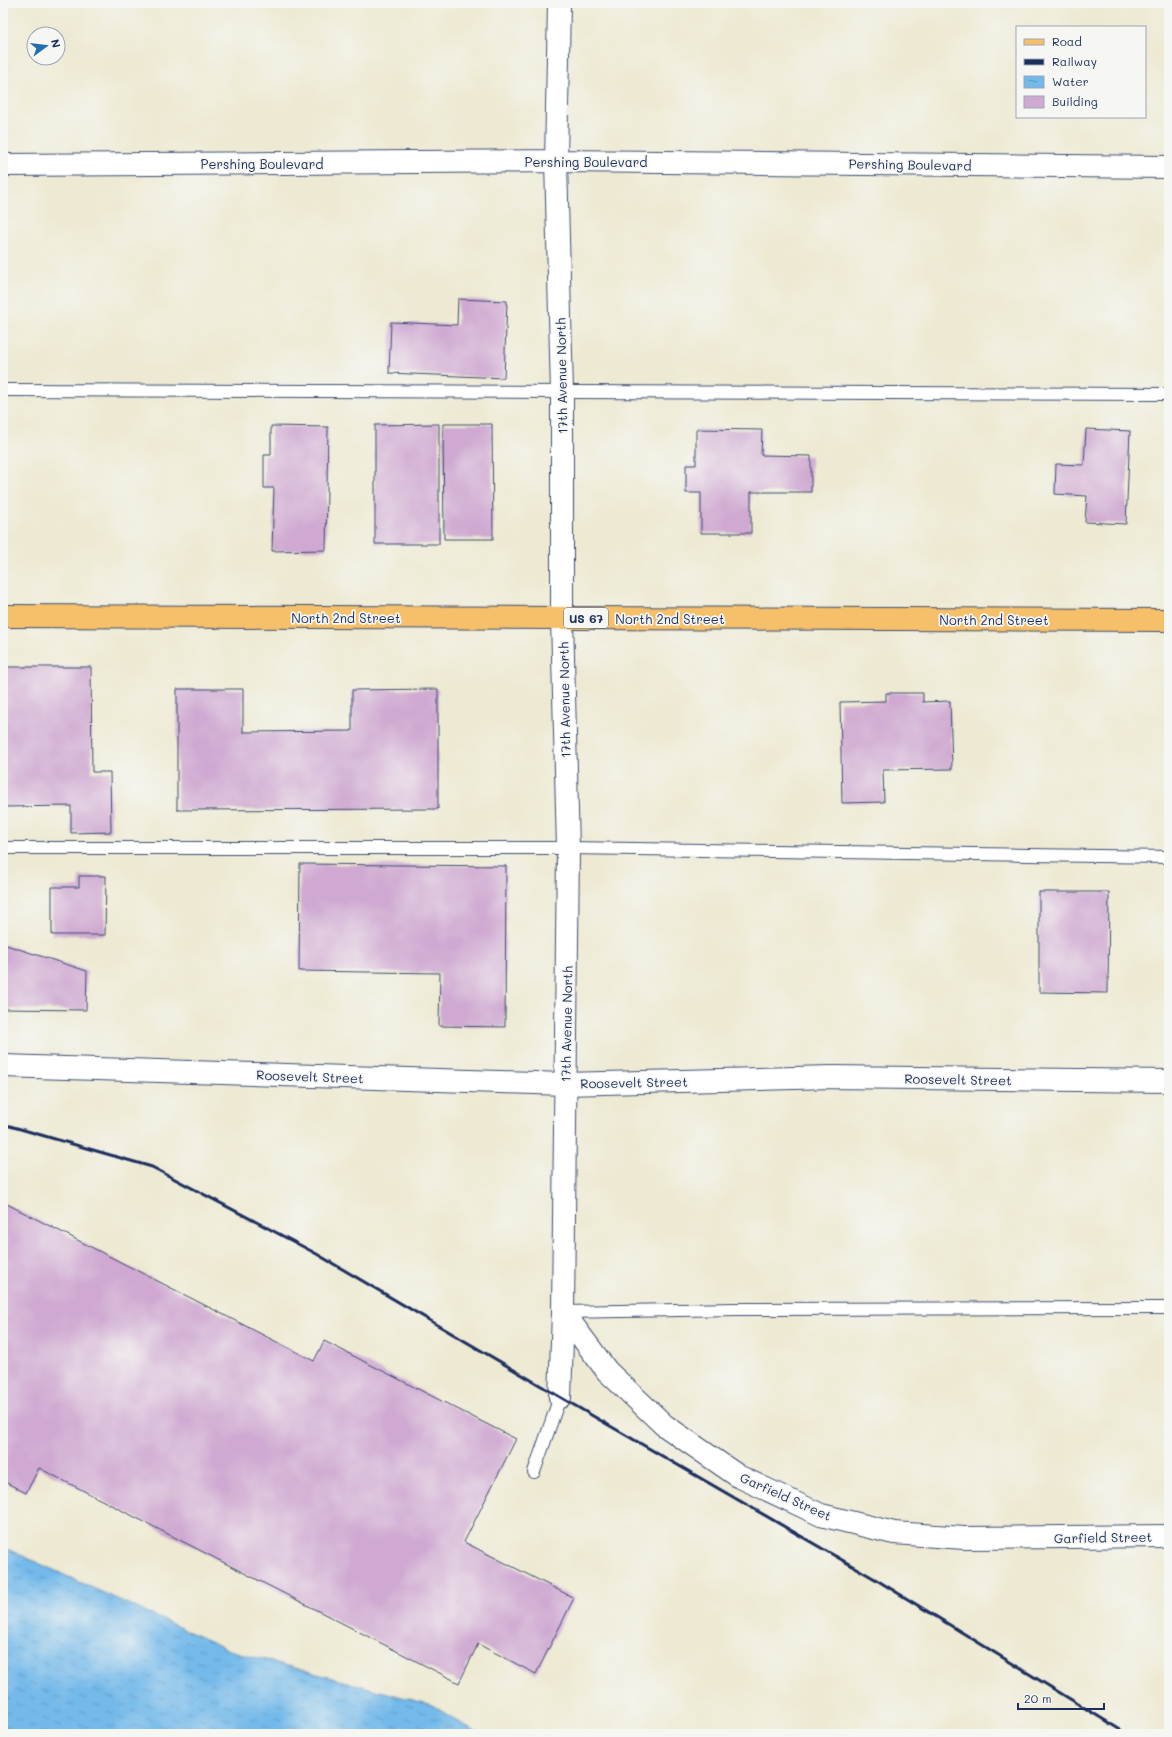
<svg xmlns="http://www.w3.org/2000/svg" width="1172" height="1737" font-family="Mali,sans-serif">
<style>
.water{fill:url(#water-ripples);stroke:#4774a4}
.building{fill:#cfa9d1}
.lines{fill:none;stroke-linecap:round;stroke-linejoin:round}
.lane-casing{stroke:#3a4b6f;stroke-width:14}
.street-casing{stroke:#3a4b6f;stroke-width:24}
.primary-casing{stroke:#3a4b6f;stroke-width:24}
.lane{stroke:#fff;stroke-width:12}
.street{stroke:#fff;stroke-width:22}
.primary{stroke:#f6c06b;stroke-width:22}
.rail{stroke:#1b2f5e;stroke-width:3}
.labels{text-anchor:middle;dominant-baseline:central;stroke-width:3.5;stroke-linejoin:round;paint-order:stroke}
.shield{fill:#f6f6f2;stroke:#5d6b8a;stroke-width:1}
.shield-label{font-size:12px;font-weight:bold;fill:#1b2f5e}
.street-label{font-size:13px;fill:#1b2f5e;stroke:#f6f6f2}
</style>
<defs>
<pattern id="water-ripples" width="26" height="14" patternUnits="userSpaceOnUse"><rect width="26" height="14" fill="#73b9ea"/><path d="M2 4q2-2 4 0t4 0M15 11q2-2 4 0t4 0" fill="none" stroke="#5e97c1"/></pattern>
</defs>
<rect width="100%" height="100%" fill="#f6f6f2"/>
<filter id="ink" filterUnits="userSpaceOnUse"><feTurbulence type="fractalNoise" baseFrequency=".025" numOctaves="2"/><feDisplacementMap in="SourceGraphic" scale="8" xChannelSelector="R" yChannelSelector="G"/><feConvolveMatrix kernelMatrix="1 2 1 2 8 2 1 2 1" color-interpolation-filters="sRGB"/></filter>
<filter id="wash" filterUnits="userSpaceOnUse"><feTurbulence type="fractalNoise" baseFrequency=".012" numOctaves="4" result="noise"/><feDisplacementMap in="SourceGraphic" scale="16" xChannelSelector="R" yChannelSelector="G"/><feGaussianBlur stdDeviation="0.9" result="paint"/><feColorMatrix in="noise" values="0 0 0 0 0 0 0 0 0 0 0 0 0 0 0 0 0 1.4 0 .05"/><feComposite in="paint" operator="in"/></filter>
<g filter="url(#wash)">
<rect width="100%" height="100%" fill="#ede9d2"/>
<path class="water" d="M3,1547L229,1650L432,1705L478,1734H3Z"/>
<g id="blocks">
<path class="building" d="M458,299L507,301L504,378L389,373L391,322L457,325Z
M439,424V544H375V425Z
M443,424H492L493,539H444Z
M271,426L328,427L326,550L272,551L274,488H264V455H271Z
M696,429L762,430L761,455L811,456V492H751V533H701V493H686V465H696Z
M1086,429L1130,431L1126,524L1085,522L1087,496L1055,494L1056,464L1084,465Z
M3,667H91L92,772H110L111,832L71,833V806L3,807Z
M177,689H243V732L352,731V690L438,689V809L177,810Z
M886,693H923V702L950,701L952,769L883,770L884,802L842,803L840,702L886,701Z
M300,864L506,866L505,1027L439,1026L440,973L299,971Z
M79,876H106L105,935H52V887H79Z
M1039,892H1109L1108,993L1039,992Z
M3,944L87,971L86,1010L3,1009Z
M3,1202L314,1361L324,1341L516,1439L464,1542L574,1598L536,1674L478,1644L459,1683L39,1468L26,1493L3,1481Z"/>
</g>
</g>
<g filter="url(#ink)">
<use href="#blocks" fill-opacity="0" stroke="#3a4b6f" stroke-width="1"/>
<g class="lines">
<defs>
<path id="lane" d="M3,390L1169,394
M3,848H568L1169,857
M563,1312L737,1309L1169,1308
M534,1472L560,1397"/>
<path id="street" d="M559,3L556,161L562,393V618L568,848L563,1312L560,1397
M3,165L556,161L1169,167
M3,1066L565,1084L831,1077L1169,1081
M563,1312L607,1371L664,1425L738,1476L821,1515L894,1533L964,1538L1169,1536"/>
<path id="primary" d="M3,616L1169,620"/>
</defs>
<use href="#lane" class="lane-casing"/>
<use href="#street" class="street-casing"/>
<use href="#primary" class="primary-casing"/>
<use href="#lane" class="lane"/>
<use href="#street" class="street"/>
<use href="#primary" class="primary"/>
<path class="rail" d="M3,1124L152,1167L315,1253L560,1397L875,1579L1127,1734"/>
</g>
</g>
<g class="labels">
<rect class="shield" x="564" y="608" width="44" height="20" rx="3"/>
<g class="shield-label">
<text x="586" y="618">US 67</text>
</g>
<g class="street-label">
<text x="586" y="161">Pershing Boulevard</text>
<text x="262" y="163">Pershing Boulevard</text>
<text transform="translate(910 164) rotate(1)">Pershing Boulevard</text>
<text transform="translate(561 376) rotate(-91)">17th Avenue North</text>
<text x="346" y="617">North 2nd Street</text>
<text x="670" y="618">North 2nd Street</text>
<text x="994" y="619">North 2nd Street</text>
<text transform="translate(564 700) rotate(-91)">17th Avenue North</text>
<text transform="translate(566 1024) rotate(-89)">17th Avenue North</text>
<text transform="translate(310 1076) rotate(2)">Roosevelt Street</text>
<text transform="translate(958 1079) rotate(1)">Roosevelt Street</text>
<text transform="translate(634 1082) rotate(-1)">Roosevelt Street</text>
<text transform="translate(786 1496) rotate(24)">Garfield Street</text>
<text transform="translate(1103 1537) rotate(-1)">Garfield Street</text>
</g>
</g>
<rect width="1172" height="1737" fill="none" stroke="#f6f6f2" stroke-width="16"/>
<rect x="1016" y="26" width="130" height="92" fill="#f6f6f2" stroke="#9ea6b7"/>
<rect x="1024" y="39" width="20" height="6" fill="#f6c06b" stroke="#9ea6b7"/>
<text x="1052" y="46" font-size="12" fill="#1b2f5e">Road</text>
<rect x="1024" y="59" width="20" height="6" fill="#1b2f5e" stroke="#9ea6b7"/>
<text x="1052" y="66" font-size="12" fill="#1b2f5e">Railway</text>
<rect x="1024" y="76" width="20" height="12" fill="url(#water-ripples)" stroke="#9ea6b7"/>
<text x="1052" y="86" font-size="12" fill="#1b2f5e">Water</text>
<rect x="1024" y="96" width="20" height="12" fill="#cfa9d1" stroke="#9ea6b7"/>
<text x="1052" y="106" font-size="12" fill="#1b2f5e">Building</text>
<g transform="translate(46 46) rotate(75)"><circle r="19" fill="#f6f6f2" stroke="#9ea6b7"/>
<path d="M0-3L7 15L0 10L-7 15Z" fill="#1f6fb2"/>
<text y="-6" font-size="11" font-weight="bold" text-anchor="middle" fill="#1b2f5e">N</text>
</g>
<path d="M1018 1703v6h86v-6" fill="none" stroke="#1b2f5e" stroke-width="2"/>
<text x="1024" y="1703" font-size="12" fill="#1b2f5e" stroke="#f6f6f2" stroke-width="3" paint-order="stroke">20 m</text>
</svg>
